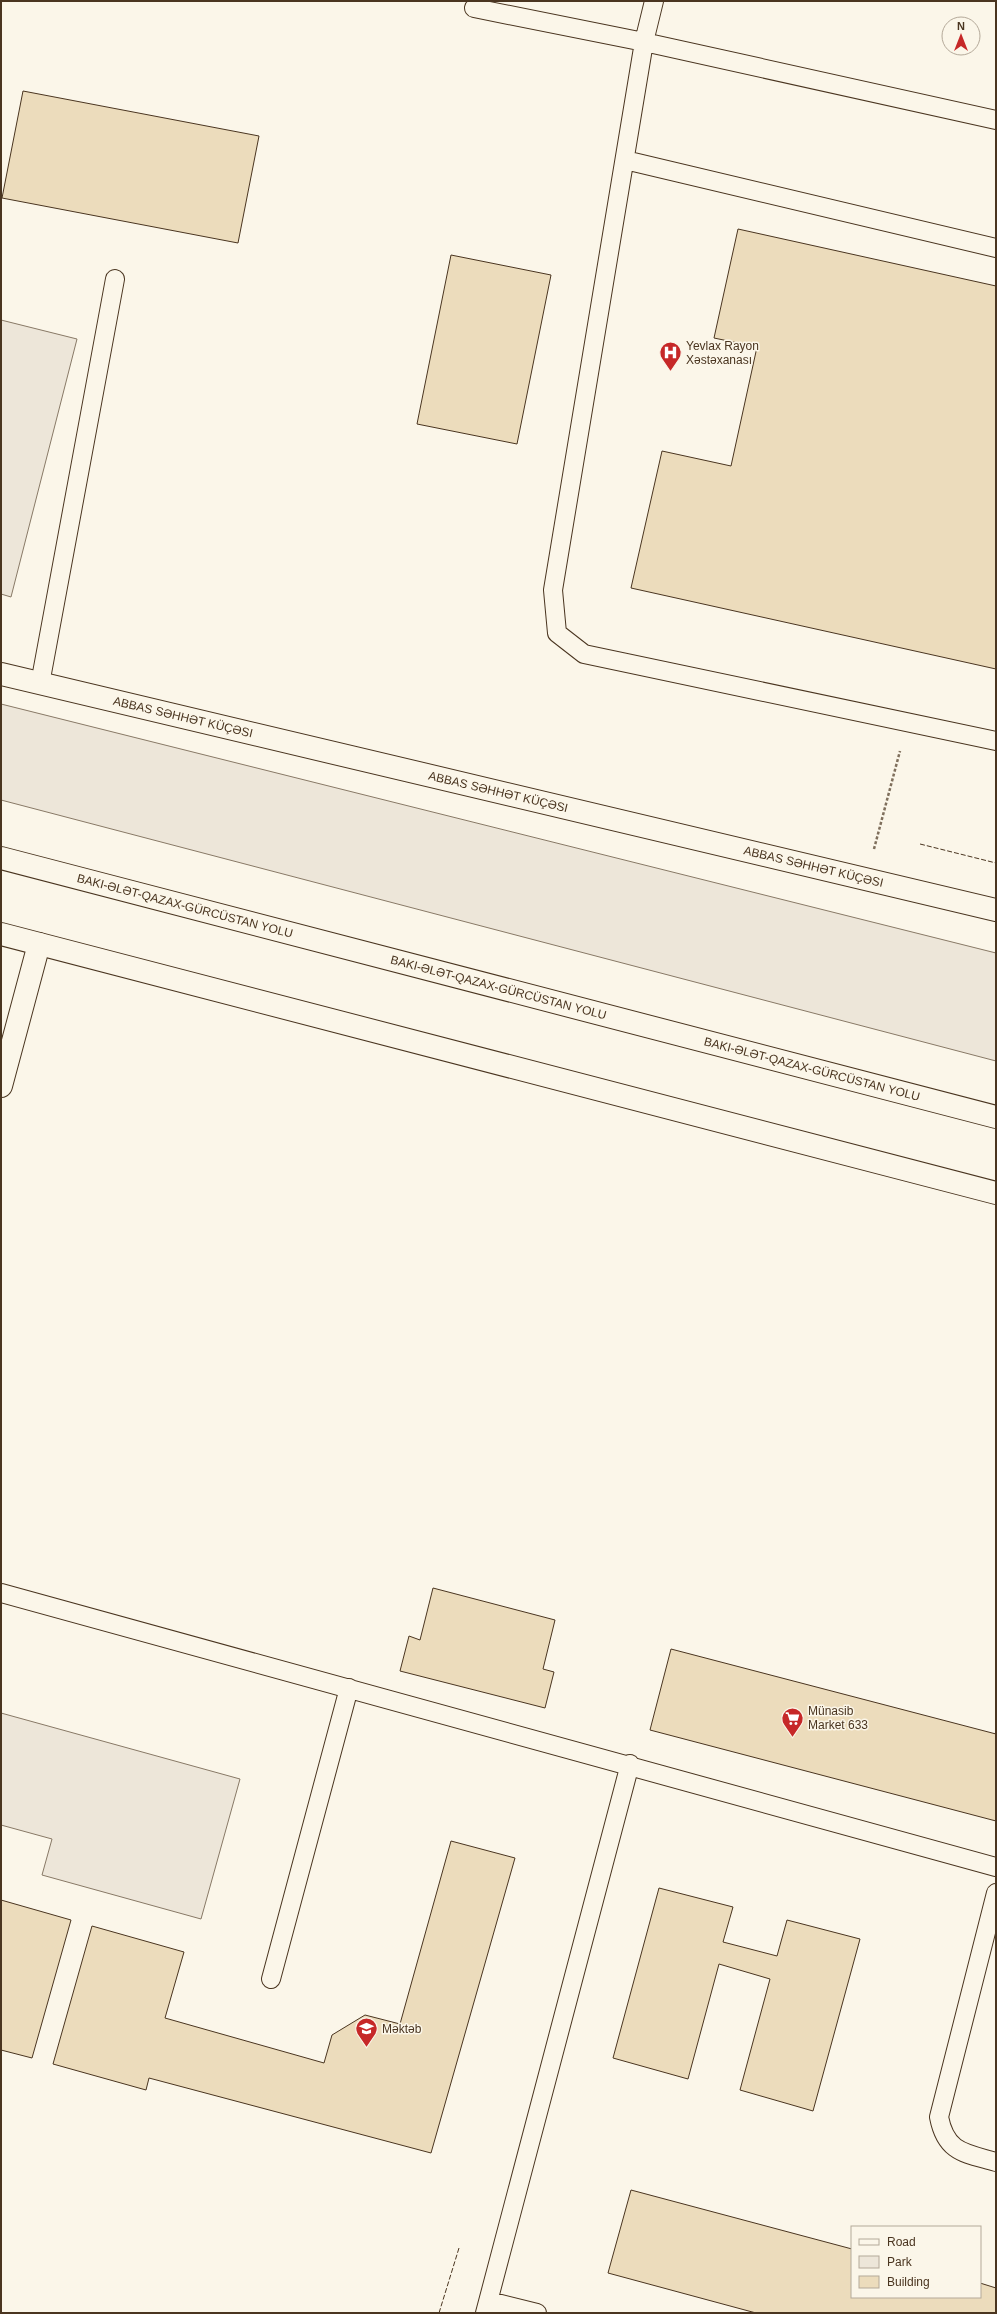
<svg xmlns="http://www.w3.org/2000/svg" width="997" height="2314" font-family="Helvetica,sans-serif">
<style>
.green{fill:#ede6d9;stroke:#887966}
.building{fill:#ecdcbc;stroke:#4a3520}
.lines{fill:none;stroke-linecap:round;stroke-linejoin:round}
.service-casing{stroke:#4a3520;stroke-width:20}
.minor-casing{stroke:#4a3520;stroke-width:24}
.tertiary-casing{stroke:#4a3520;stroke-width:24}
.trunk-casing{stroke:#4a3520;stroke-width:24}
.path{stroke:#7f6f5c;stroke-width:2.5;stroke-dasharray:3 2;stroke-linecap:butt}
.service{stroke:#fbf6e9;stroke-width:18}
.minor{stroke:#fbf6e9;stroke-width:22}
.tertiary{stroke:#fbf6e9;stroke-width:22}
.trunk{stroke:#fbf6e9;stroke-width:22}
.fence{stroke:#4a3520;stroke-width:1;stroke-dasharray:5 2;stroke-linecap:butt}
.labels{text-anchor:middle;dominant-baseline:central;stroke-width:3;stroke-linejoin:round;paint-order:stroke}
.poi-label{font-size:12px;fill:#4a3520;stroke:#fbf6e9;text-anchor:start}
.street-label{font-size:12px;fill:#4a3520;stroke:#fbf6e9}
</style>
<rect width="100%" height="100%" fill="#fbf6e9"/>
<path class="green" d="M1,320L77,339L11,597L1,594Z
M1,704L996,953V1061L1,800Z
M1,1713L240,1779L201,1919L42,1875L52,1839L1,1825Z"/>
<path class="building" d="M23,91L259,136L238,243L2,198Z
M738,229L996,286V669L631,588L662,451L731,466L757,347L714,338Z
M451,255L551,275L517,444L417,424Z
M433,1588L555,1620L543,1669L554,1672L545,1708L400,1671L409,1636L420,1640Z
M671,1649L996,1734V1821L650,1730Z
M451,1841L515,1858L431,2153L149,2078L146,2090L53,2064L92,1926L184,1952L165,2018L324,2063L332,2035L365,2015L400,2024Z
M659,1888L733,1907L723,1942L777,1956L787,1920L860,1939L813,2111L740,2090L770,1979L719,1964L688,2079L613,2058Z
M1,1900L71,1920L32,2058L1,2050Z
M631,2190L852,2249V2297H980V2283L996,2288V2313H756L608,2273Z"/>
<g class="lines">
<defs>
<path id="service" d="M654,1L644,42L553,590L557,633L584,654L996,741
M474,8L644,42L996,120
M625,160L996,248
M40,684L115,279
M1,1593L996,1867
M996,1893L939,2117C946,2153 965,2153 996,2162
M271,1979L349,1688
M489,2301L537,2313
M485,2313L630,1764"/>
<path id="minor" d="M1,1086L39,944"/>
<g id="tertiary">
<path id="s1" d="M1,674L996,910"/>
</g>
<g id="trunk">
<path id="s2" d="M1,858L996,1117"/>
<path d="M1,934L996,1193"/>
</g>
</defs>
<use href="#service" class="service-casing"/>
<use href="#minor" class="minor-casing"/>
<use href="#tertiary" class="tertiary-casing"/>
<use href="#trunk" class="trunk-casing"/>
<path class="path" d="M874,849L900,751"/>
<use href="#service" class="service"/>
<use href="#minor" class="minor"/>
<use href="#tertiary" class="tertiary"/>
<use href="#trunk" class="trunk"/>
<path class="fence" d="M920,844L996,863
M439,2313L459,2248"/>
</g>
<defs>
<symbol id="hospital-pin" viewBox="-11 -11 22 30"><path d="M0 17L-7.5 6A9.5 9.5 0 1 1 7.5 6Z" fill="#c62828" stroke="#fbf6e9"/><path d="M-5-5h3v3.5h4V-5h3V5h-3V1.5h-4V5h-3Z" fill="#fff"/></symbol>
<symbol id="supermarket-pin" viewBox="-11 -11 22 30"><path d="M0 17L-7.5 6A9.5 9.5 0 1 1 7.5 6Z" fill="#c62828" stroke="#fbf6e9"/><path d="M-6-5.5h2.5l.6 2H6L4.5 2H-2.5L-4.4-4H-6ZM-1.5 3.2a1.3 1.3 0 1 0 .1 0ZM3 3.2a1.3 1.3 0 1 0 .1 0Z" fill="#fff"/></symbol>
<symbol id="school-pin" viewBox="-11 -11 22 30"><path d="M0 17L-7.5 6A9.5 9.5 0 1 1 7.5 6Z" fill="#c62828" stroke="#fbf6e9"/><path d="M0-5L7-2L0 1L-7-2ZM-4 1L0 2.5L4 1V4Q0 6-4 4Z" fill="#fff"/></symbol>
</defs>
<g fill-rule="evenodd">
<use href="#hospital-pin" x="658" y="340" width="25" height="34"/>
<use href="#supermarket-pin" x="780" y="1706" width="25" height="34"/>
<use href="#school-pin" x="354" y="2016" width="25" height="34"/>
</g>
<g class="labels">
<g class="poi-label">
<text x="686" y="346">Yevlax Rayon<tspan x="686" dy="14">Xəstəxanası</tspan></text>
<text x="808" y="1711">Münasib<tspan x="808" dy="14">Market 633</tspan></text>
<text x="382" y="2029">Məktəb</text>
</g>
<g class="street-label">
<text stroke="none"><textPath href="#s1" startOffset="187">ABBAS SƏHHƏT KÜÇƏSI</textPath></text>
<text stroke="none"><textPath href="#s1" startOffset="511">ABBAS SƏHHƏT KÜÇƏSI</textPath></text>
<text stroke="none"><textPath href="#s1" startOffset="835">ABBAS SƏHHƏT KÜÇƏSI</textPath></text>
<text stroke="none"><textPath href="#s2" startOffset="190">BAKI-ƏLƏT-QAZAX-GÜRCÜSTAN YOLU</textPath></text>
<text stroke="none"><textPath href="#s2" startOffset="514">BAKI-ƏLƏT-QAZAX-GÜRCÜSTAN YOLU</textPath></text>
<text stroke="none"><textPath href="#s2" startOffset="838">BAKI-ƏLƏT-QAZAX-GÜRCÜSTAN YOLU</textPath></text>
</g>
</g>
<rect width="997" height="2314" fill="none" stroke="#4a3520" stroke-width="4"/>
<rect x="851" y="2226" width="130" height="72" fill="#fbf6e9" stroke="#b4a999"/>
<rect x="859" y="2239" width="20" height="6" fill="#fbf6e9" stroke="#b4a999"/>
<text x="887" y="2246" font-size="12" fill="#4a3520">Road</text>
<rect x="859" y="2256" width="20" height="12" fill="#ede6d9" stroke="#b4a999"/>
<text x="887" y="2266" font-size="12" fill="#4a3520">Park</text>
<rect x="859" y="2276" width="20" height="12" fill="#ecdcbc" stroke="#b4a999"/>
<text x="887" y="2286" font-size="12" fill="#4a3520">Building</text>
<g transform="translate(961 36)"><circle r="19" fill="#fbf6e9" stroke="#b4a999"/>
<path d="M0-3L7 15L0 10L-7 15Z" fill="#c62828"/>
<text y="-6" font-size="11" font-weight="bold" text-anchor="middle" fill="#4a3520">N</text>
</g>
</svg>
